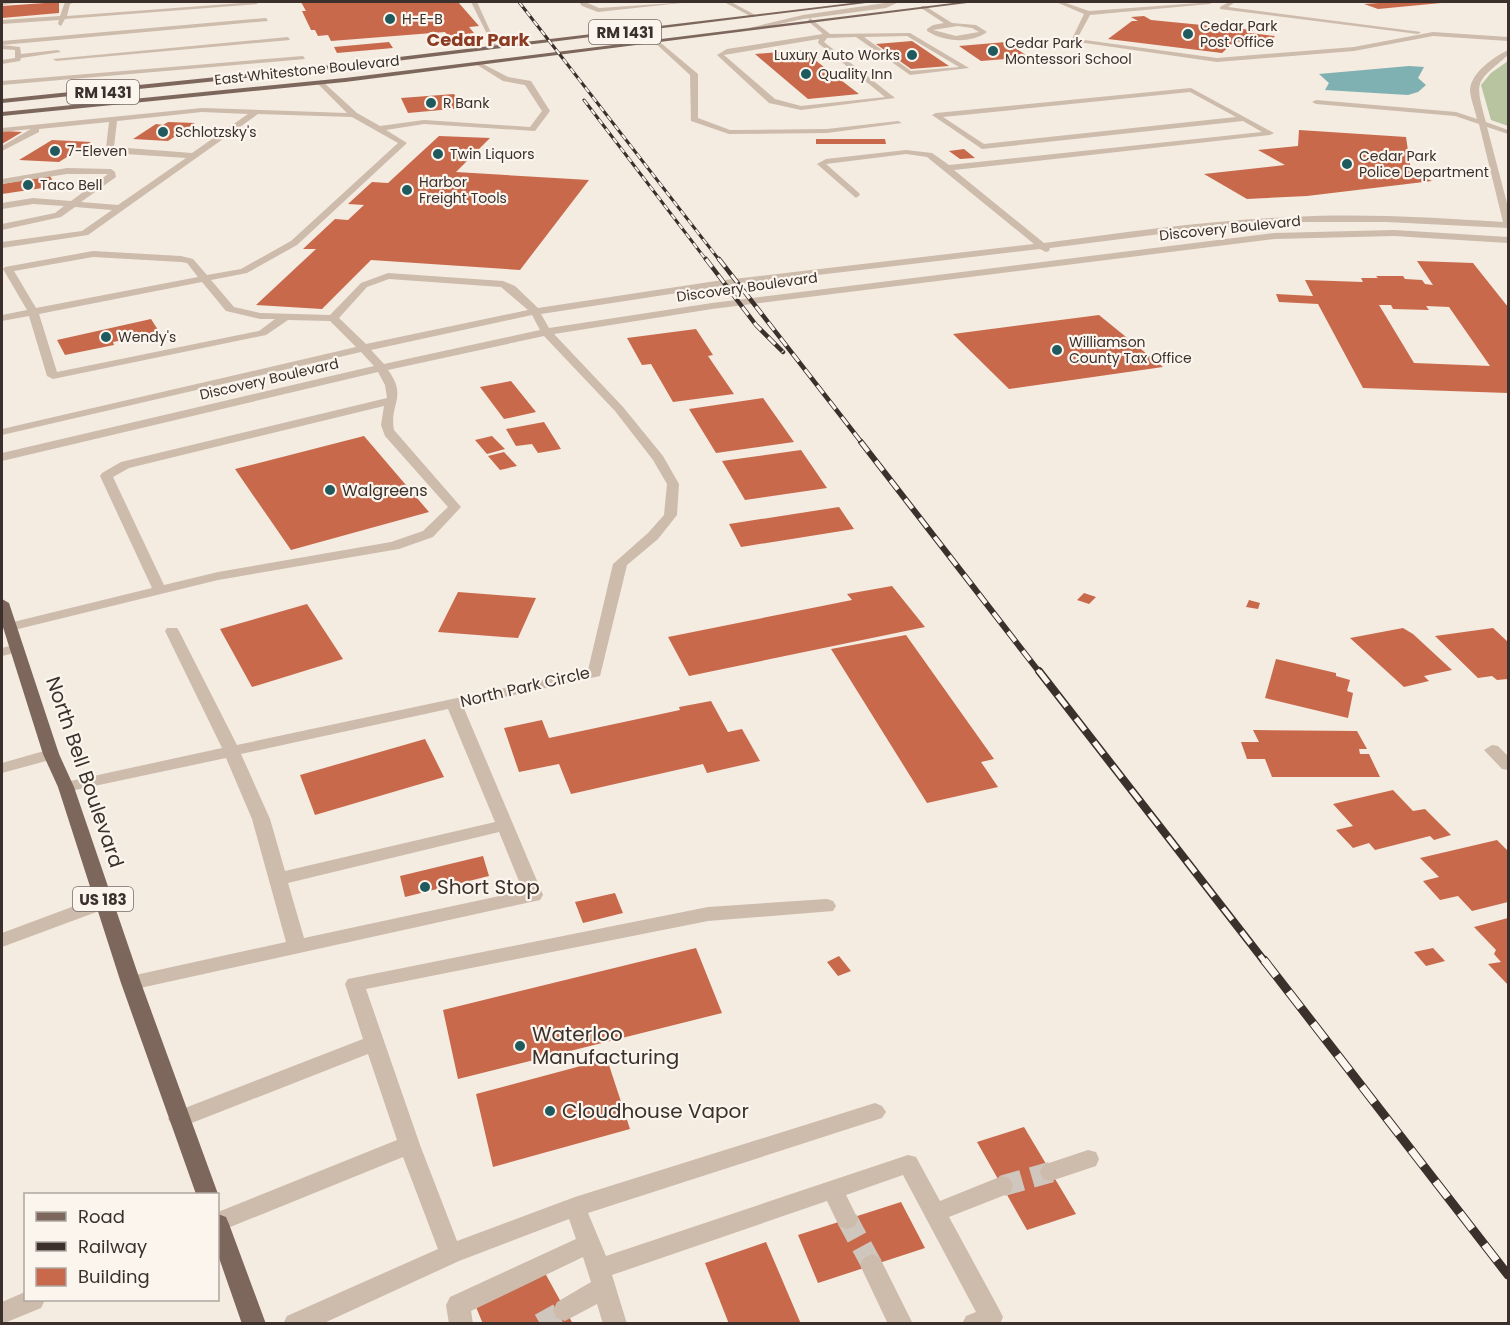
<svg xmlns="http://www.w3.org/2000/svg" width="1510" height="1325" font-family="Poppins,sans-serif">
<style>
.green{fill:#b8c4a0}
.water{fill:#7fb0b2}
.building{fill:#c8694b;fill-rule:evenodd}
.lines{fill:none;stroke-linecap:round;stroke-linejoin:round}
.minor-tunnel{stroke:#cfc6bd;stroke-width:21;stroke-dasharray:21 10;stroke-linecap:butt}
.minor{fill:#cdbbac;fill-rule:evenodd}
.major{fill:#7d675c;fill-rule:evenodd}
.rail-far4-casing{stroke:#3b302b;stroke-width:3}
.rail-far3-casing{stroke:#3b302b;stroke-width:4.5}
.rail-far2-casing{stroke:#3b302b;stroke-width:6}
.rail-far1-casing{stroke:#3b302b;stroke-width:8}
.rail-casing{stroke:#3b302b;stroke-width:9}
.rail-far4{stroke:#fbf5ee;stroke-width:2;stroke-dasharray:6;stroke-linecap:butt}
.rail-far3{stroke:#fbf5ee;stroke-width:3;stroke-dasharray:10;stroke-linecap:butt}
.rail-far2{stroke:#fbf5ee;stroke-width:4;stroke-dasharray:12;stroke-linecap:butt}
.rail-far1{stroke:#fbf5ee;stroke-width:5;stroke-dasharray:15;stroke-linecap:butt}
.rail{stroke:#fbf5ee;stroke-width:7;stroke-dasharray:20;stroke-linecap:butt}
.poi-dot{fill:#1f5a5e;stroke:#fbf5ee;stroke-width:2}
.labels{text-anchor:middle;dominant-baseline:central;stroke-width:4.5;stroke-linejoin:round;paint-order:stroke}
.far-poi-label{font-size:14px;fill:#3b302b;stroke:#fbf5ee;text-anchor:start}
.far-street-label{font-size:14px;fill:#3b302b;stroke:#fbf5ee}
.shield{fill:#fbf5ee;stroke:#756b66;stroke-width:1.5}
.shield-label{font-size:15px;font-weight:bold;fill:#3b302b}
.poi-label{font-size:16px;fill:#3b302b;stroke:#fbf5ee;text-anchor:start}
.street-label{font-size:16px;fill:#3b302b;stroke:#fbf5ee}
.far-district-label{font-size:18px;font-weight:bold;fill:#8c3b22;stroke:#fbf5ee}
.near-street-label{font-size:20px;fill:#3b302b;stroke:#fbf5ee}
.near-poi-label{font-size:20px;fill:#3b302b;stroke:#fbf5ee;text-anchor:start}
</style>
<rect width="100%" height="100%" fill="#f4ebe1"/>
<path class="green" d="M1508,61V60V126L1491,120L1481,85L1491,73Z"/>
<path class="water" d="M1409,66L1424,67L1418,78L1426,85L1418,92L1408,95L1325,90L1329,83L1319,74Z"/>
<path class="building" d="M59,2V13L2,18V6Z
M301,2H458L479,26L469,27L474,33L448,36L445,32L331,41L328,35L318,36L315,30H311L302,11H306Z
M1394,2H1441V3L1378,9L1364,4Z
M1144,16L1151,20L1253,30L1250,33L1275,36L1266,45L1235,41L1222,53L1108,39L1132,21H1138L1131,17Z
M912,41L949,66L911,69L876,44Z
M389,42L393,48L337,53L334,47Z
M1006,42L1029,57L981,61L959,46Z
M802,50L859,94L808,99L755,54Z
M454,94L463,108L408,113L401,98Z
M168,122L195,123L168,141L133,139L156,124L163,125Z
M1299,130L1406,137L1411,171L1432,181L1307,196L1247,199L1204,174L1285,165L1258,150L1298,146Z
M3,131L22,132L2,144Z
M439,136L490,138L456,172L589,180L520,270L371,260L322,309L256,305L316,249H303L335,219L348,220L364,205L348,204L372,182L388,183Z
M816,139H885L886,144H816Z
M52,140L91,142L59,162L19,160Z
M964,149L975,158L960,159L949,151Z
M50,176L56,186L2,194V184Z
M1417,261L1473,263L1508,307V393L1363,388L1318,304L1279,302L1276,294L1313,296L1305,280L1363,282L1361,278H1378L1376,276H1403L1405,279L1422,280L1425,284L1433,285ZM1379,305H1391L1393,309L1429,310L1426,306L1449,307L1490,366L1414,363Z
M1099,315L1163,367L1009,389L953,334Z
M151,319L160,333L113,342L114,345L65,355L57,340Z
M696,329L713,355L708,356L734,394L673,402L651,364L642,365L627,338Z
M511,381L536,412L504,419L480,387Z
M763,398L794,442L716,453L689,409Z
M544,422L561,449L538,453L532,444L516,446L506,429Z
M364,436L429,512L291,550L235,469Z
M492,436L505,449L487,454L475,440Z
M801,450L827,488L745,500L722,461Z
M504,452L517,466L500,470L488,456Z
M839,507L854,529L741,547L729,524Z
M892,586L925,627L689,676L668,637L852,600L847,594Z
M458,592L536,598L518,638L438,632Z
M1084,593L1096,597L1089,604L1077,600Z
M1249,600L1260,603L1258,609L1246,607Z
M307,604L343,659L252,687L220,629Z
M1403,628L1413,634L1452,670L1424,676L1429,681L1404,687L1350,638Z
M1493,628L1508,642V679L1497,680L1492,676L1478,678L1435,636Z
M906,635L994,759L981,762L998,787L927,803L831,649Z
M1276,659L1336,673V676L1350,680L1347,691L1353,693L1348,718L1265,698Z
M711,701L728,732L742,729L760,761L707,773L703,764L571,794L559,764L519,772L504,728L542,720L549,738L680,710L679,707Z
M1253,730L1357,731L1367,749H1359L1360,754H1369L1380,777H1272L1265,759H1247L1241,742H1259Z
M425,739L444,777L315,815L300,775Z
M1393,790L1413,811L1425,809L1451,835L1434,840L1430,836L1375,850L1369,843L1353,848L1336,830L1353,826L1333,804Z
M1497,840L1508,851V902L1472,911L1458,896L1440,900L1423,881L1439,877L1420,858Z
M483,856L489,876L405,897L400,876Z
M615,893L623,913L583,923L575,902Z
M1508,918V985L1488,964L1501,962L1494,954L1496,950L1474,927Z
M696,948L722,1013L458,1079L443,1010Z
M1433,948L1445,961L1426,966L1414,952Z
M839,956L851,971L838,976L827,962Z
M607,1059L630,1129L493,1167L476,1094Z
M1024,1127L1076,1214L1027,1230L977,1142Z
M901,1202L925,1248L818,1283L798,1235Z
M766,1242L801,1324H729L705,1263Z
M545,1273L573,1324H483L476,1307Z"/>
<g class="lines">
<path class="minor-tunnel" d="M1002,1186L1051,1172
M847,1219L872,1265
M540,1324L565,1310"/>
<path class="minor" d="M2,2H23L2,5Z
M65,2H75L70,4L67,16L255,2L258,4L65,19L61,26L58,24L59,20L2,24V20L60,16Z
M471,2H477L498,48H494Z
M579,2H585L599,8L690,2L598,12L582,6Z
M724,2H731L757,16L752,17Z
M892,2H899L886,8L803,19L752,30L749,28L803,15Z
M1056,2H1063L1089,11L1213,2L1210,4L1090,15L1077,39L1217,58L1354,47L1433,32L1508,37V41L1433,36L1354,51L1217,62L1071,41L1084,14Z
M1229,2H1235L1228,7L1421,32L1418,34L1220,9V7Z
M921,6H925L952,23L976,25L987,32C970,44 944,42 927,31V29L933,25L944,23L921,8ZM958,26L972,28L979,32L956,36L933,30Z
M266,18L268,21L2,45V41Z
M810,18L830,34L910,33L969,68L910,75L856,37L827,38L824,42L895,98L801,110L769,103L717,55L727,49L823,34L808,21ZM907,36L959,67L911,71L864,37ZM819,39L818,43L885,97L801,106L775,99L724,55Z
M288,37L290,40L56,61L53,59Z
M655,38L698,74V118L730,130L827,129L898,121L902,123L827,133L729,134L691,121L690,75L653,41Z
M2,45L20,47L21,54L58,50L61,52L21,58L20,61L2,64V60L15,58V50L2,49Z
M1508,50V55C1476,83 1474,79 1486,122L1508,130V134L1487,127L1508,207V228L1386,222H1295L1192,230L1050,248L1049,251L1046,252L1040,249L716,287L541,314L549,328L712,303L1275,233L1394,230L1508,237V243L1394,236L1275,239L712,309L554,334L623,407L663,456L679,484L677,515L658,539L627,565L600,676L463,706L543,895L540,900L131,990L124,988L121,983L124,978L131,976L286,942L252,819L226,758L66,792L60,791L58,787L60,783L66,782L222,748L165,631L167,628H177L179,631L237,745L588,670L613,564L648,533L664,515L667,484L653,460L615,411L544,336L388,370C408,397 389,404 394,430L461,507L433,537L399,549L218,580L10,631L5,630L3,627L5,624L152,588L100,476L102,473L121,462L387,398L385,385L378,372L2,461V453L374,366L361,352L2,435V429L356,347L330,321L288,320L266,335L53,379L47,376L29,316L2,321V315L27,310L3,269L5,267L93,251L181,256L193,259L207,275L241,269L291,241L398,143L352,117L258,114L88,235L2,248V242L82,231L112,210L75,207L61,217L2,230V224L55,213L64,206L33,204L2,209V203L33,198L71,201L108,174H67L2,184V179L67,168L111,169L115,172L116,177L81,202L118,205L186,158L111,153L106,148L109,122L39,129V132L2,151V146L31,129L2,132V128L202,108L347,113L318,84L321,80L357,113L380,126L424,120L530,127L542,111L525,85L503,81L474,63L479,62L508,77L531,81L550,111L535,131L424,124L386,130L407,143L297,245L247,273L211,280L234,307L260,313L330,315L361,283L388,273L503,281L515,286L538,308L716,281L1034,244L927,157L906,154L826,164L859,193L860,195L856,198L817,164L826,159L906,150L932,153L949,165L1262,132L1243,121L982,149L932,115L936,113L1191,88L1274,133L1270,135L954,170L1044,243C1127,232 1210,220 1294,217C1364,213 1434,218 1503,222L1479,124L1455,116L1316,104L1312,102L1316,100L1456,112L1477,119C1475,110 1471,100 1470,91C1470,73 1494,57 1508,50ZM1190,92L1236,117L984,144L943,117ZM202,112L248,114L192,153L114,147L117,121ZM93,257L181,262L187,263L198,277L36,308L14,271ZM389,279L501,287L528,310L366,344L339,318L367,287ZM202,282L226,311L260,319H275L259,331L57,372L39,314ZM532,315L540,330L384,364L371,350ZM384,406L381,425L385,436L448,507L423,531L391,542L218,572L164,585L113,477L129,468ZM448,709L495,822L285,871L270,819L241,754ZM499,832L523,891L304,938L288,883Z
M303,56L305,59L2,85V81Z
M17,644L24,648L22,651L2,656V648Z
M1492,745L1498,746L1508,756V770L1502,769L1484,750Z
M51,749L57,750L59,754L57,758L2,773V763Z
M104,895L110,897L113,902L110,907L2,947V933Z
M827,899L833,901L836,906L833,911L708,921L366,989L420,1145L457,1241L575,1197L875,1103L882,1106L886,1112L882,1118L588,1213L606,1256L908,1155L916,1157L940,1201L1002,1176L1010,1179L1013,1186L1010,1193L949,1217L999,1309L1003,1317L1000,1324H962L966,1316L976,1312L903,1175L846,1195L858,1219L855,1226L847,1229L839,1226L827,1201L612,1275L627,1324H603L597,1304L565,1321L557,1318L553,1310L557,1302L591,1282L583,1257L471,1311L473,1324H449L446,1305L450,1297L576,1239L569,1219L459,1261L322,1324H283L287,1316L438,1249L403,1157L218,1232V1212L397,1140L368,1054L179,1128L172,1125L168,1119L172,1113L363,1039L345,984L348,979L708,907Z
M1088,1150L1096,1152L1099,1159L1096,1166L1051,1181L1043,1179L1040,1172L1043,1165Z
M872,1254L880,1258L913,1324H888L860,1265L864,1258Z
M25,1292L26,1300H45L41,1308L2,1324V1302Z"/>
<path class="major" d="M860,2H874L315,71L2,103V99L315,67Z
M961,2H975L345,82L2,116V112L345,78Z
M2,599L9,603L59,754L74,787L141,983L218,1194V1195L196,1194L121,983L58,787L43,754L2,624Z
M218,1214L226,1217L229,1224L266,1324H242L218,1255Z"/>
<defs>
<path id="rail-far4" d="M519,2L720,261
M584,100L707,261"/>
<path id="rail-far3" d="M706,259L756,325L783,352
M719,259L862,443"/>
<path id="rail-far2" d="M861,442L1040,673"/>
<path id="rail-far1" d="M1039,671L1265,962"/>
<path id="rail" d="M1264,960L1508,1275"/>
</defs>
<use href="#rail-far4" class="rail-far4-casing"/>
<use href="#rail-far3" class="rail-far3-casing"/>
<use href="#rail-far2" class="rail-far2-casing"/>
<use href="#rail-far1" class="rail-far1-casing"/>
<use href="#rail" class="rail-casing"/>
<use href="#rail-far4" class="rail-far4"/>
<use href="#rail-far3" class="rail-far3"/>
<use href="#rail-far2" class="rail-far2"/>
<use href="#rail-far1" class="rail-far1"/>
<use href="#rail" class="rail"/>
</g>
<g class="poi-dot">
<circle cx="390" cy="19" r="6"/>
<circle cx="1188" cy="34" r="6"/>
<circle cx="993" cy="51" r="6"/>
<circle cx="912" cy="55" r="6"/>
<circle cx="806" cy="74" r="6"/>
<circle cx="431" cy="103" r="6"/>
<circle cx="163" cy="132" r="6"/>
<circle cx="55" cy="151" r="6"/>
<circle cx="438" cy="154" r="6"/>
<circle cx="1347" cy="164" r="6"/>
<circle cx="28" cy="185" r="6"/>
<circle cx="407" cy="190" r="6"/>
<circle cx="106" cy="337" r="6"/>
<circle cx="1057" cy="350" r="6"/>
<circle cx="330" cy="490" r="6"/>
<circle cx="425" cy="887" r="6"/>
<circle cx="520" cy="1046" r="6"/>
<circle cx="550" cy="1111" r="6"/>
</g>
<g class="labels">
<g class="far-poi-label">
<text x="402" y="19">H-E-B</text>
<text x="1200" y="26">Cedar Park<tspan x="1200" dy="16">Post Office</tspan></text>
<text x="1005" y="43">Cedar Park<tspan x="1005" dy="16">Montessori School</tspan></text>
<text x="900" y="55" text-anchor="end">Luxury Auto Works</text>
<text x="818" y="74">Quality Inn</text>
<text x="443" y="103">R Bank</text>
<text x="175" y="132">Schlotzsky's</text>
<text x="67" y="151">7-Eleven</text>
<text x="450" y="154">Twin Liquors</text>
<text x="1359" y="156">Cedar Park<tspan x="1359" dy="16">Police Department</tspan></text>
<text x="419" y="182">Harbor<tspan x="419" dy="16">Freight Tools</tspan></text>
<text x="40" y="185">Taco Bell</text>
<text x="118" y="337">Wendy's</text>
<text x="1069" y="342">Williamson<tspan x="1069" dy="16">County Tax Office</tspan></text>
</g>
<g class="far-street-label">
<text transform="translate(307 70) rotate(-6)">East Whitestone Boulevard</text>
<text transform="translate(1230 228) rotate(-6)">Discovery Boulevard</text>
<text transform="translate(747 287) rotate(-8)">Discovery Boulevard</text>
<text transform="translate(269 379) rotate(-13)">Discovery Boulevard</text>
</g>
<g class="shield">
<rect x="589" y="20" width="72" height="24" rx="4.5"/>
<rect x="67" y="80" width="72" height="24" rx="4.5"/>
<rect x="73" y="887" width="60" height="24" rx="4.5"/>
</g>
<g class="shield-label">
<text x="625" y="32">RM 1431</text>
<text x="103" y="92">RM 1431</text>
<text x="103" y="899">US 183</text>
</g>
<g class="poi-label">
<text x="342" y="490">Walgreens</text>
</g>
<g class="street-label">
<text transform="translate(525 687) rotate(-13)">North Park Circle</text>
</g>
<g class="far-district-label">
<text x="478" y="39">Cedar Park</text>
</g>
<g class="near-street-label">
<text transform="translate(85 772) rotate(71)">North Bell Boulevard</text>
</g>
<g class="near-poi-label">
<text x="437" y="887">Short Stop</text>
<text x="532" y="1034">Waterloo<tspan x="532" dy="23">Manufacturing</tspan></text>
<text x="562" y="1111">Cloudhouse Vapor</text>
</g>
</g>
<rect width="1510" height="1325" fill="none" stroke="#3b302b" stroke-width="6"/>
<rect x="24" y="1193" width="195" height="108" fill="#fbf5ee" stroke="#aea6a0" stroke-width="1.5"/>
<rect x="36" y="1212" width="30" height="9" fill="#7d675c" stroke="#aea6a0" stroke-width="1.5"/>
<text x="78" y="1223" font-size="18" fill="#3b302b">Road</text>
<rect x="36" y="1242" width="30" height="9" fill="#3b302b" stroke="#aea6a0" stroke-width="1.5"/>
<text x="78" y="1253" font-size="18" fill="#3b302b">Railway</text>
<rect x="36" y="1268" width="30" height="18" fill="#c8694b" stroke="#aea6a0" stroke-width="1.5"/>
<text x="78" y="1283" font-size="18" fill="#3b302b">Building</text>
</svg>
